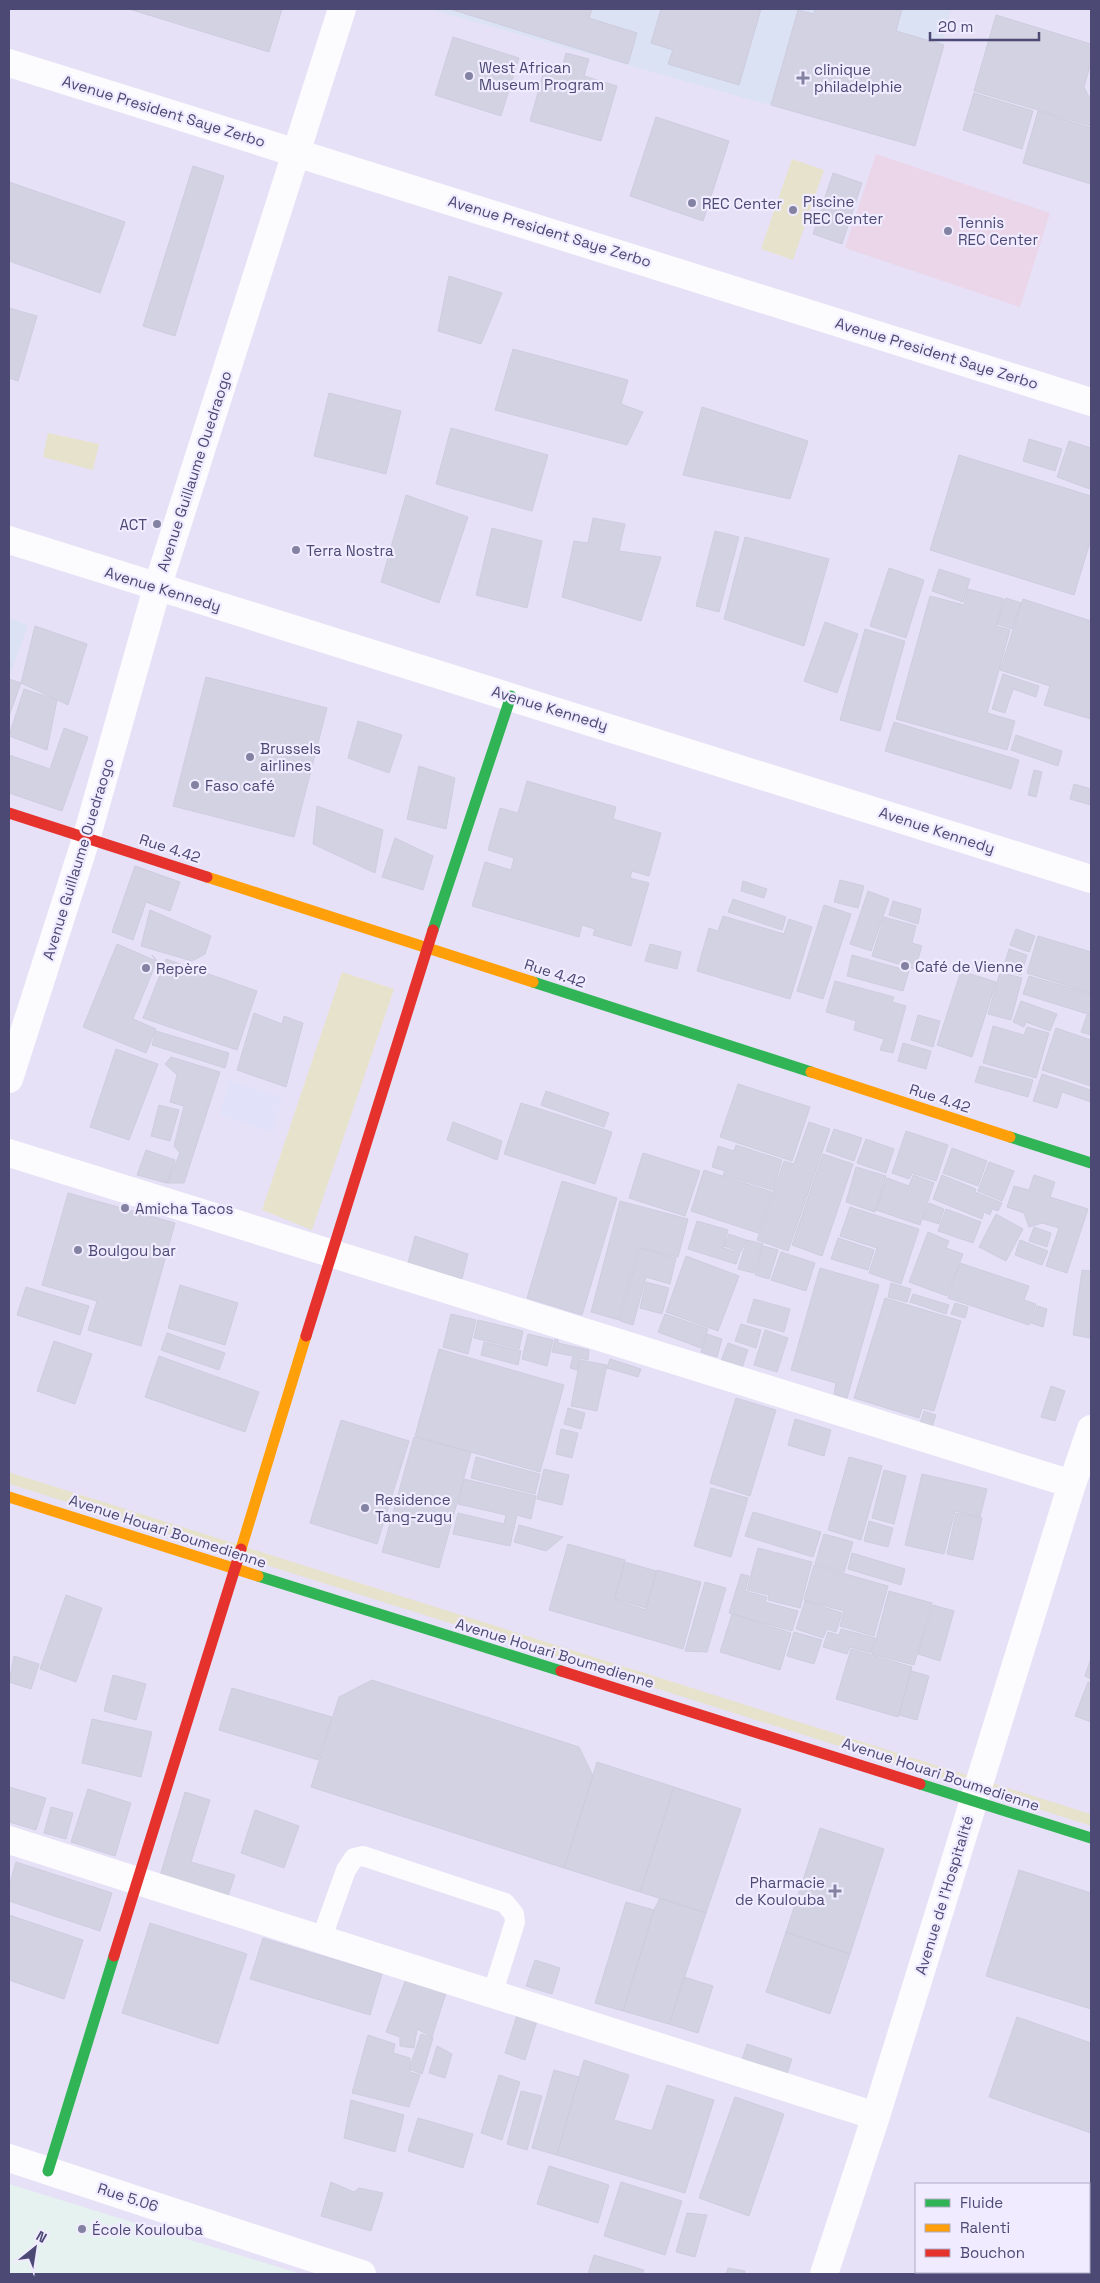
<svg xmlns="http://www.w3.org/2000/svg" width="1100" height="2283" font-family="'Space Grotesk',sans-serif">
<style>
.residential{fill:#e6e1f7;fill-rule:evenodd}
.commercial{fill:#e1e1f9}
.education{fill:#e6f2ef}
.medical{fill:#dbe2f3}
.green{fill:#ebd5e9}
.water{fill:#e7e2cb}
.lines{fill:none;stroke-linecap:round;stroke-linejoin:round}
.stream{stroke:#e7e2cb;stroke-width:11}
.building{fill:#d3d2e2;stroke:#ceccdf}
.lane{stroke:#fcfcfe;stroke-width:20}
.street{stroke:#fcfcfe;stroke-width:28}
.fast{stroke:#30b455;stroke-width:11}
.slow{stroke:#ff9f0a;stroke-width:11}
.jam{stroke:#e5322d;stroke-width:11}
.poi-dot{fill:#8482a2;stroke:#f0ebff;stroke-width:2}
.labels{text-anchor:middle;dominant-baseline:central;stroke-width:4.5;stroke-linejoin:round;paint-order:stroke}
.poi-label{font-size:15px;fill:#4c4a74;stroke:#f0ebff;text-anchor:start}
.street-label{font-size:15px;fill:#4c4a74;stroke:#f0ebff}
</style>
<rect width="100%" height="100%" fill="#edeaf6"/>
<path class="residential" d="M9,9H1091V2274H9ZM916,2184H1089V2272H916Z"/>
<path class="commercial" d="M229,1080L282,1097L273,1133L220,1115Z"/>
<path class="education" d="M9,2184L301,2274H9Z"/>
<path class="medical" d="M429,9H951L915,146Z
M9,618L28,625L9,678Z"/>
<path class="green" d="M876,154L1050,213L1020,307L845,248Z"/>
<path class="water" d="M792,159L824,170L793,260L761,249Z
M48,433L99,444L93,470L43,457Z
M342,972L394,989L312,1230L262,1210Z"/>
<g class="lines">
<path class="stream" d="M9,1478L1091,1820"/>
</g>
<path class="building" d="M129,9H282L269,52Z
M450,9H592L589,18L637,33L628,64Z
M661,9H761L739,85L668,64L673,50L651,43Z
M815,9H902L896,31L944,45L915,146L771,105L798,10L814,14Z
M996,15L1091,44V62L1084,87L1091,101V126L974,91Z
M453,37L519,58L501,116L435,95Z
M566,53L589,59L584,76L617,86L601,141L530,121L545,67L561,71Z
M974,93L1033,111L1022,149L963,130Z
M1038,111L1091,128V184L1023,163Z
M656,117L729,141L703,221L630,196Z
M193,166L224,176L175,336L143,326Z
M833,173L862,183L842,244L813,234Z
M9,182L125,222L100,293L9,261Z
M449,276L502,293L481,344L438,331Z
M9,308L37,316L18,381L9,378Z
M513,349L628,380L621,404L643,412L627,445L495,410Z
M329,393L401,411L386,474L314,456Z
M702,407L808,441L790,499L683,475Z
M451,428L548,455L532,511L436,484Z
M1029,439L1062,449L1055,471L1023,461Z
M1069,441L1091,448L1090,489L1057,477Z
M959,455L1091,496V539L1074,595L930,550Z
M406,495L468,517L439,603L381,582Z
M593,518L625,524L619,551L661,557L641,621L562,597L574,541L588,543Z
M492,528L542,541L527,608L476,595Z
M715,531L739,537L719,612L696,606Z
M745,537L829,559L804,646L724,619Z
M889,568L924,580L906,638L870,626Z
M939,569L970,579L963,602L932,591Z
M968,589L1004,599L996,626L1010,630L987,713L1015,721L1007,750L896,719L930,596L964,605Z
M1006,598L1021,603L1012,629L997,624Z
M1023,599L1091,621V719L1044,705L1050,686L1000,670Z
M825,622L858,634L837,693L804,681Z
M35,626L87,644L68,705L21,683Z
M865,629L905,641L880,731L840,720Z
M1003,674L1039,686L1036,697L1013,689L1005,713L992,709Z
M206,677L327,708L294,837L173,806Z
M9,679L21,683L9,716Z
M24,689L57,700L47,750L9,736Z
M358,721L402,735L389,773L348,758Z
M894,722L1019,760L1011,789L885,751Z
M64,728L88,737L62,811L9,793V755L50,769Z
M1016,735L1062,751L1058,766L1011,750Z
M419,766L455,778L446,829L407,819Z
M1034,770L1042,772L1036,797L1028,795Z
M527,781L616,807L613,819L661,833L649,876L632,871L630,878L649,883L631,946L593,935L595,929L582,925L579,937L472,906L485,862L511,870L514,858L488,850L500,808L518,813Z
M1074,784L1091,789V805L1070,799Z
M317,806L383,830L375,873L313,844Z
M395,838L433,856L423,890L382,877Z
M135,866L180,882L170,911L146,902L133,940L112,932Z
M840,880L864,886L858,908L834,902Z
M743,881L767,889L764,898L741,891Z
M868,891L889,899L871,951L850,944Z
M733,899L786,917L782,930L728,912Z
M893,901L921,909L918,924L889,915Z
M824,905L851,914L823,999L797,991Z
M150,910L211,936L205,954L192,961L141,946Z
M723,916L784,934L789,919L812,927L790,999L697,971L709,928L718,931Z
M884,917L916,926L912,943L922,946L915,969L872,956Z
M1016,929L1035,936L1029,952L1010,945Z
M1038,936L1091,952V993L1027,973Z
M117,944L156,961L152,955L157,961L133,1019L156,1029L146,1053L83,1027Z
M650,944L681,952L677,969L645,961Z
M1009,949L1027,955L1021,975L1003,969Z
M852,955L909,971L903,991L847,976Z
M166,959L257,991L237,1050L143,1018Z
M961,971L996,982L972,1057L937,1045Z
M1000,972L1022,978L1011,1020L988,1014Z
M1029,976L1091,994V1015L1023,994Z
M835,981L894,997L892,1002L906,1006L893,1053L880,1050L884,1039L854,1030L856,1021L826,1012Z
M1021,1001L1057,1014L1050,1031L1026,1022L1024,1027L1013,1022Z
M254,1013L282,1024L284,1016L303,1023L286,1087L237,1070Z
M918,1015L940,1021L933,1047L911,1040Z
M1087,1015L1091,1016V1035L1081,1032Z
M993,1026L1024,1035L1027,1027L1049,1033L1036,1078L983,1063Z
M1056,1028L1091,1040V1086L1042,1070Z
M156,1031L229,1053L225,1068L152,1045Z
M903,1043L931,1051L926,1069L898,1061Z
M116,1049L158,1064L129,1140L90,1127Z
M171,1057L220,1072L184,1183H167L180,1153L174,1146L184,1106L170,1102L177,1075L165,1064Z
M980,1066L1033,1080L1028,1097L975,1082Z
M1042,1074L1091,1090V1102L1062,1092L1057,1108L1033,1101Z
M738,1084L810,1107L792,1161L720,1137Z
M546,1091L609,1113L604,1127L541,1105Z
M521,1103L612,1132L595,1184L504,1154Z
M159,1105L179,1110L170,1141L151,1136Z
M453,1122L502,1141L497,1160L447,1140Z
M809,1122L830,1129L788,1251L757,1240L784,1161L794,1164Z
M834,1129L862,1138L854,1161L826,1151Z
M906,1131L948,1145L936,1181L912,1173L909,1179L892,1173Z
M866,1139L894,1149L886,1173L857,1163Z
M736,1145L782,1160L773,1190L723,1175L725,1171L712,1167L718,1146L734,1151Z
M952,1148L987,1161L978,1186L943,1173Z
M146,1150L175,1160L167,1183L137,1175Z
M643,1153L700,1171L685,1216L629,1198Z
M823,1154L853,1164L822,1256L792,1245Z
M989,1162L1014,1171L1002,1201L978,1191Z
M856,1167L886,1176L875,1212L846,1202Z
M704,1170L772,1192L758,1233L691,1211Z
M913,1175L934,1183L920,1225L876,1210L887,1178L909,1186Z
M942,1175L976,1189L975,1192L1002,1203L998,1211L992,1209L990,1215L984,1212L982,1219L933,1199Z
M1034,1175L1055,1182L1050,1197L1088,1209L1067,1273L1046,1266L1059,1228L1042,1223L1029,1227L1024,1213L1007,1207L1014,1186L1029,1190Z
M562,1181L617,1198L582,1315L527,1298Z
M68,1193L175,1223L141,1346L88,1330L97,1301L42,1285Z
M620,1201L688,1219L678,1257L638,1247L619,1320L591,1312Z
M929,1203L944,1209L939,1224L923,1219Z
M850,1207L919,1229L901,1284L869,1273L877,1248L840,1236Z
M946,1209L981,1222L973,1243L938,1231Z
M996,1214L1023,1229L1006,1261L979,1247Z
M697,1221L728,1230L723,1248L740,1253L736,1264L688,1249Z
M1034,1227L1051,1233L1047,1247L1029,1241Z
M928,1232L949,1241L946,1248L963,1254L947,1296L909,1282Z
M729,1234L746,1240L741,1252L724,1246Z
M415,1236L468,1254L462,1279L408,1263Z
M838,1238L874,1250L868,1270L831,1259Z
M747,1240L763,1244L754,1273L738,1269Z
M1020,1240L1048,1251L1042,1265L1015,1255Z
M763,1246L778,1250L769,1279L755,1275Z
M639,1248L676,1258L670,1284L646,1277L633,1325L620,1321Z
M781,1252L815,1263L806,1291L771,1280Z
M686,1256L739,1276L718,1331L666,1312Z
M960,1263L1029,1286L1024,1300L1036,1304L1029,1325L948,1298Z
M820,1268L879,1285L847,1398L834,1394L836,1383L791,1370Z
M1082,1270L1091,1271L1090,1338L1073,1335Z
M646,1282L669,1288L662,1314L640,1308Z
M891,1283L911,1289L907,1302L888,1297Z
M180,1285L238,1303L225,1345L168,1328Z
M26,1287L89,1306L80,1335L17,1315Z
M913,1294L949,1305L946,1314L910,1302Z
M885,1298L961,1321L934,1411L922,1408L919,1418L854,1398Z
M754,1299L790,1309L784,1332L747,1322Z
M955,1303L968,1307L965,1318L951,1314Z
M1037,1306L1047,1309L1043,1327L1031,1323Z
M451,1314L476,1320L468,1354L443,1347Z
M665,1314L708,1329L701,1348L658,1332Z
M478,1320L523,1331L519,1349L474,1338Z
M741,1324L761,1330L756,1348L735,1341Z
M765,1330L788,1338L777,1372L754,1365Z
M167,1333L225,1353L219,1370L161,1350Z
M528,1334L553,1340L547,1366L522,1359Z
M707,1334L722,1339L717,1357L701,1352Z
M555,1339L558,1340V1343L589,1350L588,1360L580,1358L577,1370L570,1368L573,1356L552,1352Z
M54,1341L92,1354L75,1404L37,1391Z
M484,1342L521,1351L518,1365L481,1355Z
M728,1343L748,1350L742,1368L721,1361Z
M439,1349L564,1385L540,1472L415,1436Z
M159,1356L259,1392L245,1432L145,1397Z
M610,1359L641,1369L638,1377L607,1368Z
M580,1360L607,1365L597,1411L571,1406Z
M1051,1386L1065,1391L1055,1421L1041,1417Z
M736,1398L776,1410L750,1496L710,1483Z
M568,1408L585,1413L581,1429L564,1424Z
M924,1411L936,1415L932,1427L920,1423Z
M795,1419L831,1430L824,1456L788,1445Z
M341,1420L409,1441L377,1544L310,1523Z
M561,1429L578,1433L572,1458L556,1454Z
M414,1437L471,1452L439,1568L382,1552Z
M476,1457L540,1474L535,1494L471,1478Z
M849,1457L882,1466L861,1540L828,1530Z
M544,1469L569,1475L562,1505L537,1499Z
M884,1470L906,1476L894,1524L872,1518Z
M922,1474L987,1489L980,1517L955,1511L944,1554L905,1545Z
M464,1479L536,1496L531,1519L517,1515L510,1546L453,1534L458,1513L504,1524L506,1515L458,1504Z
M711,1488L748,1498L731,1557L694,1546Z
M753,1512L821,1532L813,1557L745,1536Z
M956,1513L982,1518L973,1560L947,1554Z
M869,1521L893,1528L888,1547L864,1541Z
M519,1525L563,1537L546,1551L514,1542Z
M824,1534L853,1542L844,1572L815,1564Z
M568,1544L625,1560L614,1600L646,1610L657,1570L701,1582L683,1649L549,1610Z
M758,1548L812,1562L800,1608L768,1600L769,1595L747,1590Z
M852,1553L905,1569L901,1585L848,1569Z
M625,1562L656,1571L646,1608L615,1599Z
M814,1565L888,1586L874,1636L840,1626L844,1611L804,1600Z
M741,1574L749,1576L745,1591L767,1597L765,1602L798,1611L792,1631L729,1613Z
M705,1582L726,1588L707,1652L685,1651Z
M889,1591L932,1603L914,1665L872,1654Z
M66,1595L102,1608L76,1682L40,1669Z
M805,1601L842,1613L836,1632L827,1629L823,1638L796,1629Z
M933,1605L954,1611L940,1661L918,1654Z
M732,1614L791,1633L780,1670L720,1652Z
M841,1629L875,1638L871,1653L850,1647L847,1654L823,1647L828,1632L839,1635Z
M794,1632L822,1640L814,1664L787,1656Z
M851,1649L912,1667L898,1717L836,1699Z
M14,1656L39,1664L31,1689L9,1682Z
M1091,1658V1679L1085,1676Z
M911,1671L929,1676L917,1720L899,1715Z
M113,1675L146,1684L136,1720L104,1711Z
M372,1680L579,1747L593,1776L564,1868L311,1787L339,1697Z
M1088,1682L1091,1683V1722L1075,1716Z
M232,1688L332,1717L318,1760L219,1730Z
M92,1719L152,1732L141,1777L82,1763Z
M597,1762L674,1787L640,1892L564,1868Z
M9,1787L46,1798L36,1830L9,1822Z
M674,1787L741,1809L706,1913L640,1892Z
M88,1789L131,1803L115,1856L71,1842Z
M185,1792L210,1800L191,1862L235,1875L228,1896L160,1876Z
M51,1807L73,1813L66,1839L44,1833Z
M255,1810L299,1826L284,1868L241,1853Z
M820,1828L884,1849L850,1954L786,1932Z
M16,1862L112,1893L100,1931L9,1901V1886Z
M1019,1870L1091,1893V2009L986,1976Z
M660,1898L706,1913L669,2024L623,2011L654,1910Z
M626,1902L654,1910L623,2011L595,2003Z
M9,1915L83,1940L64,1999L9,1980Z
M150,1923L247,1954L218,2044L122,2013Z
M786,1932L850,1954L830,2014L766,1992Z
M263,1938L382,1974L370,2015L250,1979Z
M535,1960L560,1968L552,1994L526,1986Z
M684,1977L713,1986L698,2033L669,2024Z
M406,1979L446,1993L432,2037L417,2029L414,2048L400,2046V2037L386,2032Z
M517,2015L537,2021L525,2060L505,2053Z
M1017,2017L1091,2043V2133L989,2097Z
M421,2034L433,2038L422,2074L409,2069Z
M368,2035L395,2044L393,2053L410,2058V2072L420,2075L409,2107L352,2093Z
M747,2044L792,2059L785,2080L740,2066Z
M437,2046L452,2054L445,2078L429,2073Z
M584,2060L629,2075L614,2120L652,2131L667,2085L714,2100L685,2193L557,2155Z
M554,2070L579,2077L557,2155L532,2148Z
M499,2075L520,2082L502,2140L481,2133Z
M521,2091L542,2096L527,2150L507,2144Z
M735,2097L784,2114L749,2216L699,2198Z
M351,2100L404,2115L395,2152L344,2138Z
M418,2118L473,2134L463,2168L408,2151Z
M549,2166L609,2185L598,2223L537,2204Z
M331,2182L354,2192L359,2188L383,2193L371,2231L321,2216Z
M621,2182L682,2201L665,2255L604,2236Z
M687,2213L707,2215L695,2257L676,2252Z
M594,2255L644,2270L642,2274H588Z
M728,2268L745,2271L744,2274H726Z
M917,2272H1037L1045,2274H916Z"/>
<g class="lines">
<path class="lane" d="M321,1940L346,1870L354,1858L363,1856L505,1903L514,1914L515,1922L492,1995"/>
<path class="street" d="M9,63L1091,402
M9,540L1091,879
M9,1079L87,836L157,588L342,9
M9,1153L1072,1484
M9,1840L876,2116
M9,2158L362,2274
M824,2274L876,2116L1072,1484L1091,1429"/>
<path class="fast" d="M433,930L511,696
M533,982L811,1072
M1010,1137L1091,1163
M258,1576L561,1671
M920,1784L1091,1838
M48,2171L114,1956"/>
<path class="slow" d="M207,877L533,982
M811,1072L1010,1137
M9,1497L258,1576
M241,1549L306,1336"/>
<path class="jam" d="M9,813L207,877
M306,1336L433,930
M561,1671L920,1784
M114,1956L241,1549"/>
</g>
<g class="poi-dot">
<circle cx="469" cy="76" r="5"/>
<path d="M800.5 70.5h5v5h5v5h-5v5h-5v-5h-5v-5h5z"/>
<circle cx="692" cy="203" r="5"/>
<circle cx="793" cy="210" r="5"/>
<circle cx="948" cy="231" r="5"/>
<circle cx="157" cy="524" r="5"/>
<circle cx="296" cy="550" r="5"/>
<circle cx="250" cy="757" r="5"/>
<circle cx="195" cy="785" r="5"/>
<circle cx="905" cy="966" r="5"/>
<circle cx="146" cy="968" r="5"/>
<circle cx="125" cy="1208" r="5"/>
<circle cx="78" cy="1250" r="5"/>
<circle cx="365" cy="1508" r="5"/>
<path d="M832.5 1883.5h5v5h5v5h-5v5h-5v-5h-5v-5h5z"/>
<circle cx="82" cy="2229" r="5"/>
</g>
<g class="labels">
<g class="poi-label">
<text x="479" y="67">West African<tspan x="479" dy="17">Museum Program</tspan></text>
<text x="814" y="69">clinique<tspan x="814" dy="17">philadelphie</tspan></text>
<text x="803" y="201">Piscine<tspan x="803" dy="17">REC Center</tspan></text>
<text x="702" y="203">REC Center</text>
<text x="958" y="222">Tennis<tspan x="958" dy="17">REC Center</tspan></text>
<text x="147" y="524" text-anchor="end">ACT</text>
<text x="306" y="550">Terra Nostra</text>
<text x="260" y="748">Brussels<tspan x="260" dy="17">airlines</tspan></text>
<text x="205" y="785">Faso café</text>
<text x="915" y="966">Café de Vienne</text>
<text x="156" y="968">Repère</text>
<text x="135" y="1208">Amicha Tacos</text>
<text x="88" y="1250">Boulgou bar</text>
<text x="375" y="1499">Residence<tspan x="375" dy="17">Tang-zugu</tspan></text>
<text x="825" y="1882" text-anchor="end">Pharmacie<tspan x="825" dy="17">de Koulouba</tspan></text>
<text x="92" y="2229">École Koulouba</text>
</g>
<g class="street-label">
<text transform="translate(164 111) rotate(17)">Avenue President Saye Zerbo</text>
<text transform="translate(550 231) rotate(17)">Avenue President Saye Zerbo</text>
<text transform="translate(937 353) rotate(17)">Avenue President Saye Zerbo</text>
<text transform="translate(194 471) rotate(-72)">Avenue Guillaume Ouedraogo</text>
<text transform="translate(163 589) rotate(17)">Avenue Kennedy</text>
<text transform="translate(550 708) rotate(17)">Avenue Kennedy</text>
<text transform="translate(937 830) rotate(18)">Avenue Kennedy</text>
<text transform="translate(170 848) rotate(18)">Rue 4.42</text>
<text transform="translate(78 859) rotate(-73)">Avenue Guillaume Ouedraogo</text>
<text transform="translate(555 973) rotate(18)">Rue 4.42</text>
<text transform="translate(940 1098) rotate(18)">Rue 4.42</text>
<text transform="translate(168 1531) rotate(18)">Avenue Houari Boumedienne</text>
<text transform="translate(555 1653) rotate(17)">Avenue Houari Boumedienne</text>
<text transform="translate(941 1774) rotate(18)">Avenue Houari Boumedienne</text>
<text transform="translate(944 1895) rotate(-73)">Avenue de l'Hospitalité</text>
<text transform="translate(128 2197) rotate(18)">Rue 5.06</text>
</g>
</g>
<rect width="1100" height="2283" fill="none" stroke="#4c4a74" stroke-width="20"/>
<rect x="915" y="2183" width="175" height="90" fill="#f0ebff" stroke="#aeabc7"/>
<rect x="925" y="2199" width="25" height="8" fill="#30b455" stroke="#aeabc7"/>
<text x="960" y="2208" font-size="15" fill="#4c4a74">Fluide</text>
<rect x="925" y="2224" width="25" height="8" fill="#ff9f0a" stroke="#aeabc7"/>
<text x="960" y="2233" font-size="15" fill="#4c4a74">Ralenti</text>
<rect x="925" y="2249" width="25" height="8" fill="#e5322d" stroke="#aeabc7"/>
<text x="960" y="2258" font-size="15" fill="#4c4a74">Bouchon</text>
<g transform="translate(35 2248) rotate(30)" stroke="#f0ebff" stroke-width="4" paint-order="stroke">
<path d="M0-4L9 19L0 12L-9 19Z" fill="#4c4a74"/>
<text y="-8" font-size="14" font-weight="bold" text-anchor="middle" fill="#4c4a74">N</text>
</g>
<path d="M930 32v8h109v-8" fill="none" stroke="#4c4a74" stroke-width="2.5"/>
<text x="938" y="32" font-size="15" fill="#4c4a74" stroke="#f0ebff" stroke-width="4" paint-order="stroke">20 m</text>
</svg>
